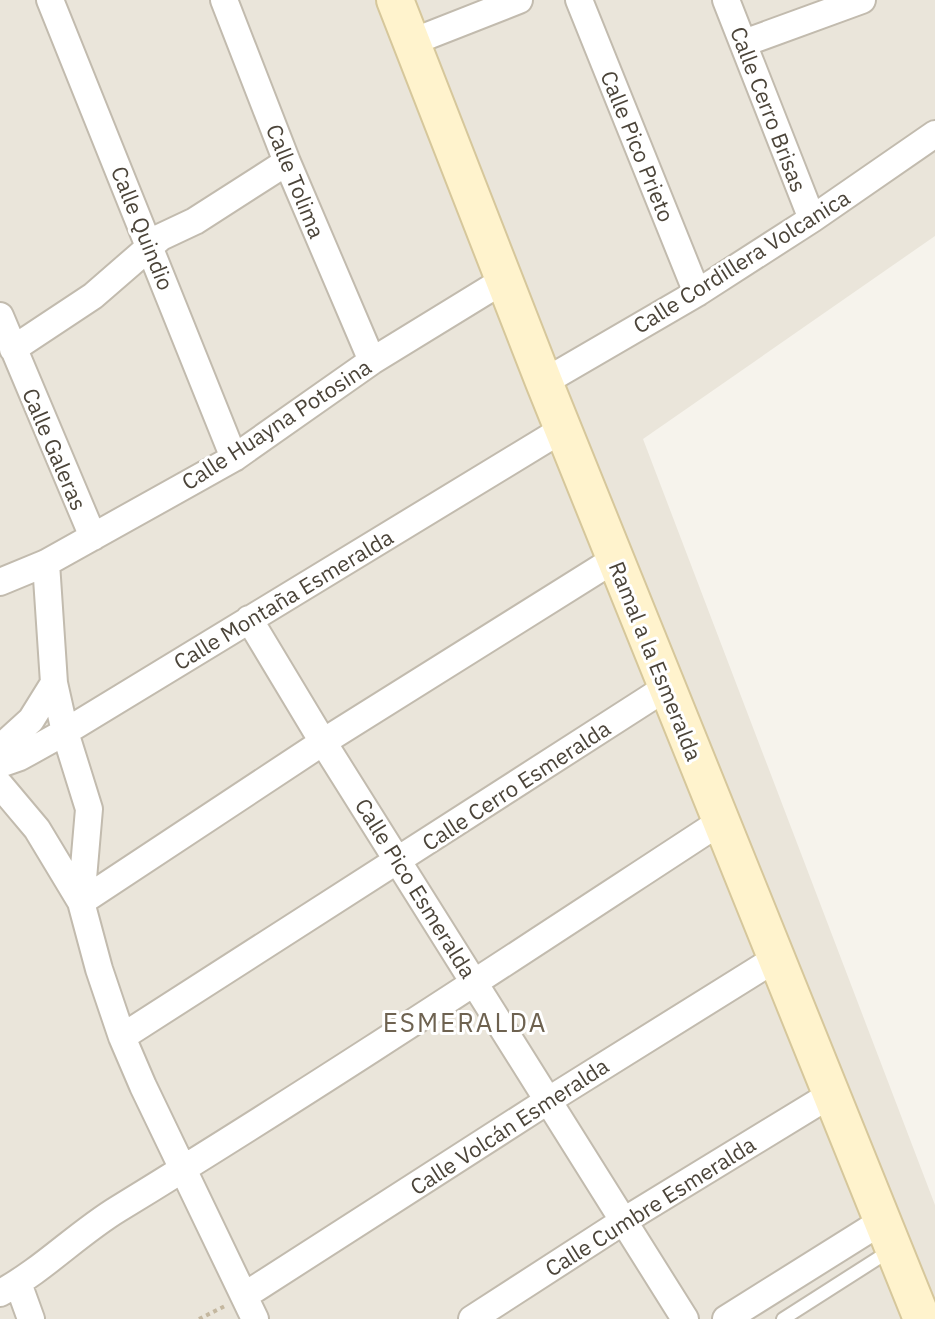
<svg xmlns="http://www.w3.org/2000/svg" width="935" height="1319" font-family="'IBM Plex Sans',sans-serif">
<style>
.residential{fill:#eae5da}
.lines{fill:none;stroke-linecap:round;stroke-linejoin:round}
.lane-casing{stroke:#c2bbae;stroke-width:16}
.street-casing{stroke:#c2bbae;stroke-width:30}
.secondary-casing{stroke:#d6c79b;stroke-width:40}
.path{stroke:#c4b79f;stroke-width:4;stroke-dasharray:4 4;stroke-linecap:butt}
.lane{stroke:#fff;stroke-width:12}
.street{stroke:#fff;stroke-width:26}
.secondary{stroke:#fff3cd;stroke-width:36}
.labels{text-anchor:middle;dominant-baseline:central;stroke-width:6;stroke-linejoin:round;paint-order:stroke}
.street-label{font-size:22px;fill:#4b4439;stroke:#fff}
.quarter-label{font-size:26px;letter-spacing:2px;fill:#6e6250;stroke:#fff}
</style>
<rect width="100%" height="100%" fill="#f6f3ec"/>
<path class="residential" d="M0,0H935V236L643,439L935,1205V1319H0Z"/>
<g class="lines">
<defs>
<path id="lane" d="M783,1319L891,1250"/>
<path id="street" d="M50,0L234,458
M224,0L287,162L372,361
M579,0L697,293
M726,0L812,219
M412,42L519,0
M744,43L862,0
M0,316L93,537
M13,349L93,296L161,237L195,221L287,162
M544,382L697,293L812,219L935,134
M46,563L54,683L65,732L89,809L81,902L99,969L122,1037L143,1086L255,1319
M0,582L46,563L234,458L372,361L504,280
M249,619L323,742L685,1319
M0,748L31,720L54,683
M0,764L20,757L65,732L563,429
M0,785L37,829L81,902L323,742L615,559
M122,1037L667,687
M18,1283L31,1319
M0,1293C43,1270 77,1234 118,1209C322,1084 521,952 720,822
M244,1296L549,1100L775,959
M472,1319L622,1222L830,1095
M726,1319L884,1220"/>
<path id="secondary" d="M395,0L544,382L922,1319"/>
</defs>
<use href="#lane" class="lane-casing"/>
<use href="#street" class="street-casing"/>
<use href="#secondary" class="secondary-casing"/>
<path class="path" d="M199,1319L225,1306"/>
<use href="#lane" class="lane"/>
<use href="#street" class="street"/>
<use href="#secondary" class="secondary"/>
</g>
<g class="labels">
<g class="street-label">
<text transform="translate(769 109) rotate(69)">Calle Cerro Brisas</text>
<text transform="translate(638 146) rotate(68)">Calle Pico Prieto</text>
<text transform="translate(296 181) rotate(68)">Calle Tolima</text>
<text transform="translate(143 228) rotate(68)">Calle Quindio</text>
<text transform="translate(741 261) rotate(-32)">Calle Cordillera Volcanica</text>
<text transform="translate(276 424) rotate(-33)">Calle Huayna Potosina</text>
<text transform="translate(55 449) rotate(67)">Calle Galeras</text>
<text transform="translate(283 599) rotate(-31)">Calle Montaña Esmeralda</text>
<text transform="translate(656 661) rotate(68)">Ramal a la Esmeralda</text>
<text transform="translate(516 785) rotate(-33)">Calle Cerro Esmeralda</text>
<text transform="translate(416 888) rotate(58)">Calle Pico Esmeralda</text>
<text transform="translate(509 1126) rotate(-33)">Calle Volcán Esmeralda</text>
<text transform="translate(650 1206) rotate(-32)">Calle Cumbre Esmeralda</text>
</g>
<g class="quarter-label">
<text x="465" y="1022">ESMERALDA</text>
</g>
</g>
</svg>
